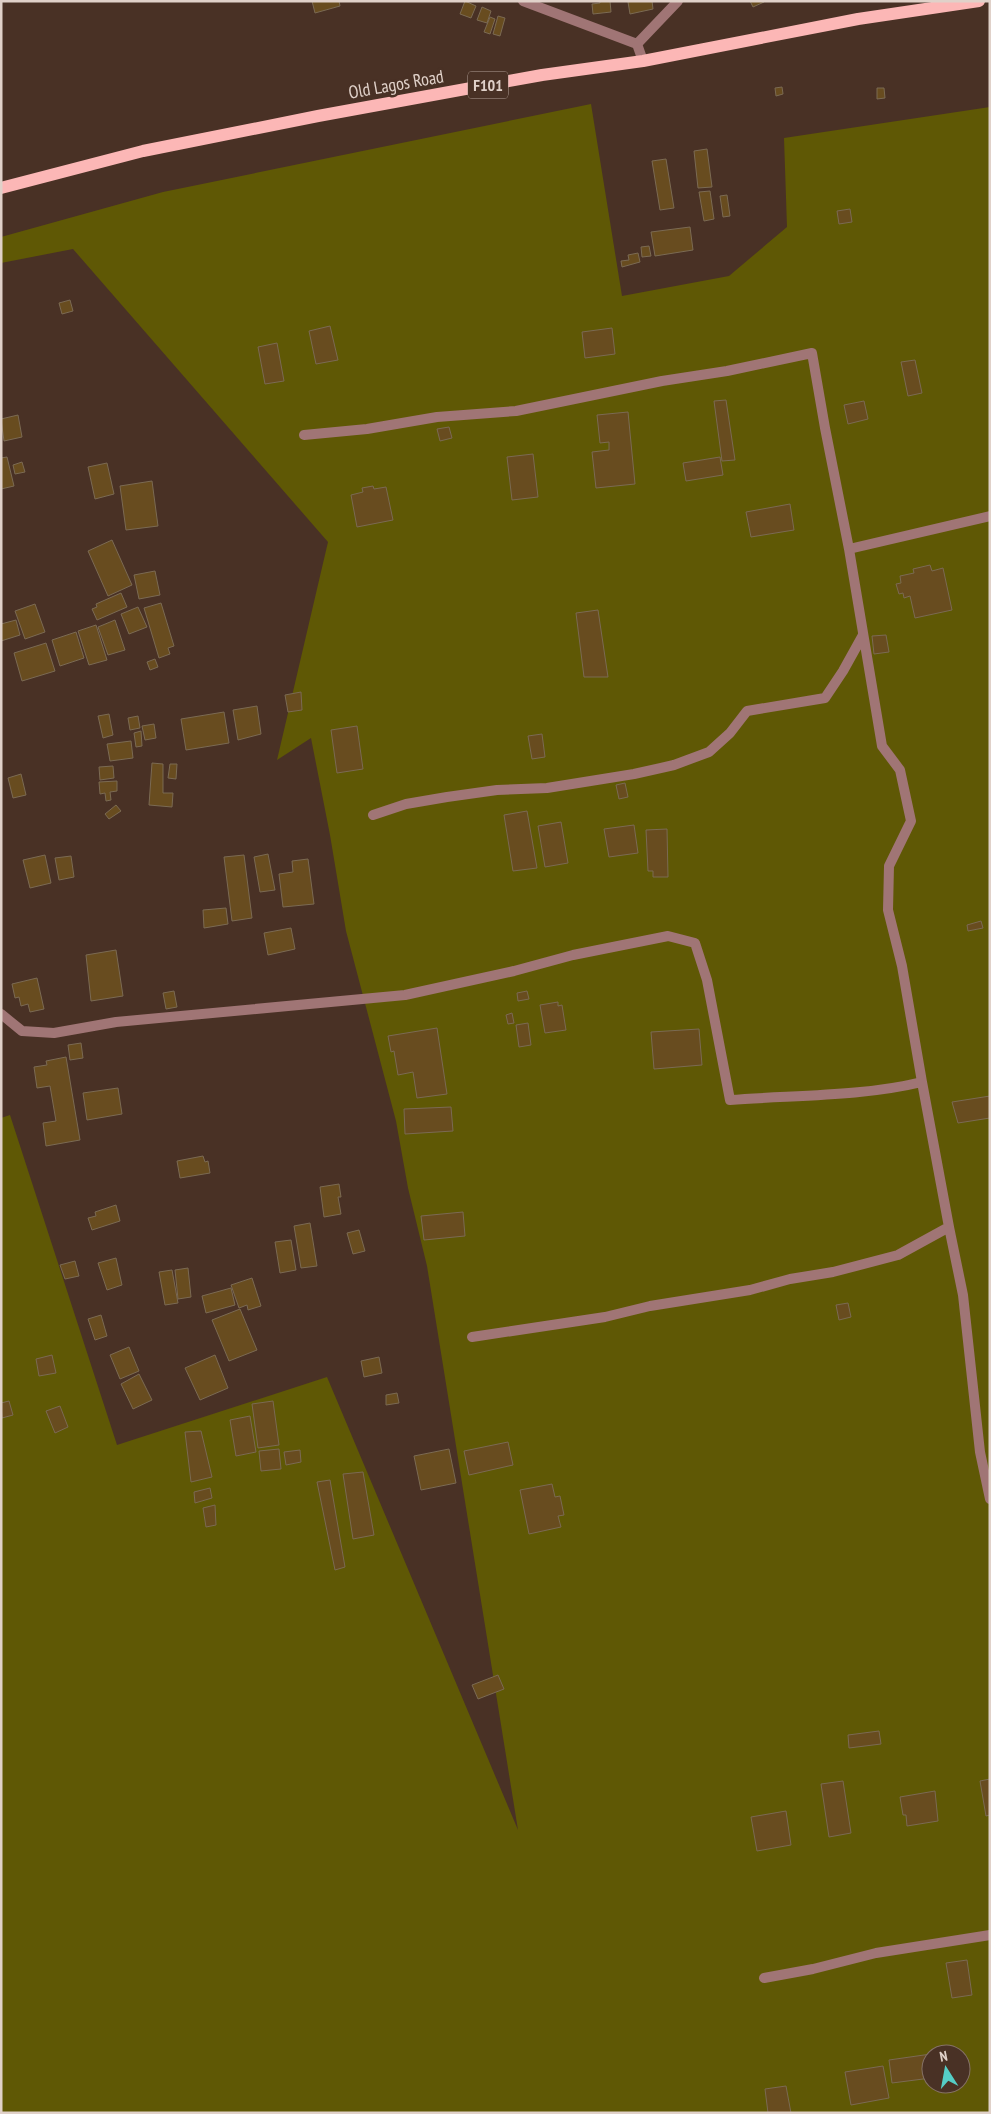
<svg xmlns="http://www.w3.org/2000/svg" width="991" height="2114" font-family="'PT Sans Narrow',sans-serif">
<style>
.green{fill:#5f5805;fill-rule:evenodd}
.building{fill:#684c1f;stroke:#7b6a53}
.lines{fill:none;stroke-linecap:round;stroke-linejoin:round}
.street{stroke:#a07575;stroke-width:10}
.primary{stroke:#fcb7b6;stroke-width:12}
.labels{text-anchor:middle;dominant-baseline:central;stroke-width:5;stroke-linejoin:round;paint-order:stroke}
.shield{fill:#493125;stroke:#b3a198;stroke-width:1}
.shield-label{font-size:16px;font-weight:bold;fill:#e0d1c9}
.street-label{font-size:18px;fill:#e0d1c9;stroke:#493125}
</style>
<rect width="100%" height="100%" fill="#493125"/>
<path class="green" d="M591,104L622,296L729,276L787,227L784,138L990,107V2113H1V1118L10,1115L117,1445L327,1377L518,1830L427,1266L408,1188L396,1121L346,931L330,835L311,738L277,760L328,542L73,249L1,263V237L163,192ZM931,2054H961V2084H931Z"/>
<path class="building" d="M312,1H339L340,6L315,13Z
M465,1L476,6L471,18L460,14Z
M600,1H610L611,12L593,14L592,4L600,3Z
M632,1H652L653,9L630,14L628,2Z
M750,1H764V2L753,7Z
M482,7L491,11L487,23L477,20Z
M498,16L505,18L500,36L493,34Z
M490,17L495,19L490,34L484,32Z
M782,87L783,94L776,96L775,88Z
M877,88H884L885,98L877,99Z
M707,149L712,187L698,188L694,151Z
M666,159L674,208L660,210L652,161Z
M710,191L714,219L704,221L699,192Z
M727,195L730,216L723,217L720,196Z
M850,209L852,222L839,224L837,211Z
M690,227L693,250L655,256L651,232Z
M649,246L651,256L642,257L641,247Z
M638,253L640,262L622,267L621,261L629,260L628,255Z
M70,300L73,311L62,314L59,303Z
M330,326L338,360L316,364L309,331Z
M612,328L615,354L585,358L582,332Z
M277,343L284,381L265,384L258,347Z
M915,360L922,393L908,396L901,362Z
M726,400L735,460L722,461L714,401Z
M864,401L868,419L848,424L844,405Z
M628,412L635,484L596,488L592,452L609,450V442L600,443L597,415Z
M18,415L22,437L4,441L1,419Z
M449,427L452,438L440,441L437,429Z
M533,454L538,497L512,500L507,457Z
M7,457L14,486L1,489V458Z
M720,457L723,475L686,481L683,463Z
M22,462L25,472L15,474L13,465Z
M107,463L114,494L95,499L88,467Z
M152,481L158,526L126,530L120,486Z
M373,486L374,489L386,487L393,520L357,527L351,495L363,492L362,488Z
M790,504L794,530L751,537L746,512Z
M112,540L132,585L108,596L88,551Z
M930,565L932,571L943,568L952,610L915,618L910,596L904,598L903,593L899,594L896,584L901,583L900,576L914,573L913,569Z
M155,571L160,595L139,599L134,575Z
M121,593L127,607L97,620L92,609L97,607L96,604Z
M161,603L174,646L168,648L170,654L159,658L144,608Z
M35,604L45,632L25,639L15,611Z
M138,607L147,627L129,634L121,614Z
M598,610L608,677H584L576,613Z
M16,620L20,635L1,641V624Z
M115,620L125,650L108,655L98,627Z
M96,625L107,660L89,665L78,631Z
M76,632L84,658L60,666L52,640Z
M886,635L889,652L874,654L872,636Z
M46,643L55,671L22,681L14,653Z
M155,659L158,667L150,670L147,662Z
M301,692L302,710L288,712L285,695Z
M257,706L261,734L238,740L233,710Z
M224,712L229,743L186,750L181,719Z
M109,714L113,735L103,738L98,716Z
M138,716L140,728L130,730L128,718Z
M154,724L156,738L145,740L142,726Z
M357,726L363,769L337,773L331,730Z
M141,731L142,746L136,747L134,733Z
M542,734L545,757L532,759L528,736Z
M131,741L133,758L110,761L107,744Z
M152,763L163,764V793H173L172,807L149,805Z
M170,764H177L176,779L168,778Z
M113,766L114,778L100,780L99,767Z
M21,774L26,795L13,798L8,778Z
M117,781V791L110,792L111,800L106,801L105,793L100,794L99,782Z
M625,783L628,797L619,799L616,785Z
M116,805L121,811L109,819L105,814Z
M527,811L537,868L513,871L504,815Z
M561,822L568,863L545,867L538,826Z
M634,825L638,853L609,857L604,829Z
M667,829L668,877H653V871H648L646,830Z
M268,854L275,890L260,892L254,857Z
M45,855L51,883L30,888L23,860Z
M244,855L252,918L232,921L224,857Z
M71,856L74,877L59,880L55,858Z
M308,859L314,904L283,907L279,874L293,872L292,861Z
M226,908L228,924L204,928L203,910Z
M981,921L983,928L968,931L967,925Z
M291,928L295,949L268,955L264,933Z
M116,950L123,996L91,1001L86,955Z
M37,978L44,1009L30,1012L28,1004L21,1006L19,997L15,998L12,984Z
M174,991L177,1007L166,1009L163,993Z
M527,991L529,999L518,1001L517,993Z
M558,1002V1006L562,1005L566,1030L545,1033L540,1005Z
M512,1013L514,1023L508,1024L506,1015Z
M528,1023L531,1045L519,1047L516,1025Z
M437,1028L447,1094L417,1098L413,1072L398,1075L394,1051L391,1052L388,1036Z
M699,1029L702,1065L654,1069L651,1032Z
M81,1043L83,1058L70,1060L68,1045Z
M66,1057L80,1140L46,1146L43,1123L56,1121L50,1086L37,1088L34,1067L47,1065L46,1061Z
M118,1088L122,1114L87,1120L83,1093Z
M990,1096V1118L958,1123L952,1102Z
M451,1107L453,1131L405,1134L404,1109Z
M203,1156L205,1162L208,1161L210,1173L180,1178L177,1161Z
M339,1184L341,1197H338L341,1214L324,1217L320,1187Z
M116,1205L120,1221L92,1230L88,1218L96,1216L95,1212Z
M463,1212L465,1236L424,1240L421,1216Z
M310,1223L317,1266L301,1268L294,1226Z
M359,1230L365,1251L353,1254L347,1233Z
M291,1240L296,1270L280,1273L275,1242Z
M116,1258L122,1285L107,1290L98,1263Z
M75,1261L79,1276L65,1279L60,1265Z
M188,1268L191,1297L178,1299L175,1270Z
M172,1270L178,1303L165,1305L159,1272Z
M252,1278L261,1306L248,1310L247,1305L239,1308L231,1285Z
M231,1288L235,1305L206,1313L202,1296Z
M848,1303L851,1317L839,1320L836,1305Z
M240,1309L257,1350L229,1361L212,1320Z
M101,1315L107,1336L95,1340L88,1319Z
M129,1347L139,1371L120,1379L110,1355Z
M52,1355L56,1373L39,1376L36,1359Z
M215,1355L228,1388L200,1400L185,1368Z
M379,1357L382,1373L364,1377L361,1361Z
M139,1374L152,1400L133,1409L121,1384Z
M397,1393L399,1403L386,1405V1395Z
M9,1401L13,1415L2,1418L1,1403Z
M273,1401L279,1445L258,1448L252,1404Z
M60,1406L68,1427L55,1433L46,1411Z
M250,1416L256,1452L236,1456L230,1420Z
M201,1431L212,1477L191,1482L185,1432Z
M508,1442L513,1465L469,1475L464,1451Z
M279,1449L281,1469L261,1471L259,1451Z
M449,1449L456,1483L421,1490L414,1456Z
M300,1450L301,1462L286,1465L284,1452Z
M363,1472L374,1535L353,1539L343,1474Z
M330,1480L345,1567L335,1570L317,1482Z
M552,1484L555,1497L560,1496L564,1515L558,1516L561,1527L529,1534L520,1490Z
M210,1488L212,1498L195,1503L194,1492Z
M215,1505L216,1525L206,1527L203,1508Z
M498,1675L504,1689L478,1699L472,1685Z
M879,1731L881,1744L849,1748L848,1735Z
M990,1779V1815L986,1816L980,1781Z
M843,1781L851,1833L829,1837L821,1784Z
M935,1791L938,1821L907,1826L906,1815H903L900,1797Z
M786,1811L791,1845L757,1851L751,1817Z
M967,1960L972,1995L952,1998L946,1963Z
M931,2054V2078L892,2083L889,2060Z
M883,2066L889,2098L851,2105L845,2072Z
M786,2086L791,2113H768L765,2089Z"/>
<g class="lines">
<path class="street" d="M523,1L637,44L643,61
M637,44L678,1
M304,435L367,429L437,417L516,411L662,381L727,371L812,353L825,428L849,549
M373,815L406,804L447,797L497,790L547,788L634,774L674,765L709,752L730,733L747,711L825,698L843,671L863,635
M1,1014L22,1031L54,1033L116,1022L405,995L514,971L573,955L668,936L695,943L707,980L730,1100C793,1095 860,1097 922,1082L902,966L888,910L889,866L911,821L900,770L882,746L849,549L990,516
M949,1227L963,1295L980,1452L990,1499
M472,1337L605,1317L650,1306L750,1290L790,1279L833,1272L898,1255L949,1227L922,1082
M764,1978L813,1969L876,1953L990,1935"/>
<path class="primary" d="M1,188L143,151L318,116L542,75L643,61L858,19L979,1"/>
</g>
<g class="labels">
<rect class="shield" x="468" y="71.5" width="40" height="27" rx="4"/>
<g class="shield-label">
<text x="488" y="85">F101</text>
</g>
<g class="street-label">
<text transform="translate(396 84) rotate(-10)">Old Lagos Road</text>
</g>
</g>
<rect width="991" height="2114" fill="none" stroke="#e0d1c9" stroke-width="5"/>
<g transform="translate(946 2069) rotate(349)"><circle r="24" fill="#493125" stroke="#857167"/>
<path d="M0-4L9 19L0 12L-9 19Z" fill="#55cec6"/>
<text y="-8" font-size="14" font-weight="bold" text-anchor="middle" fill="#e0d1c9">N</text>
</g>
</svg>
